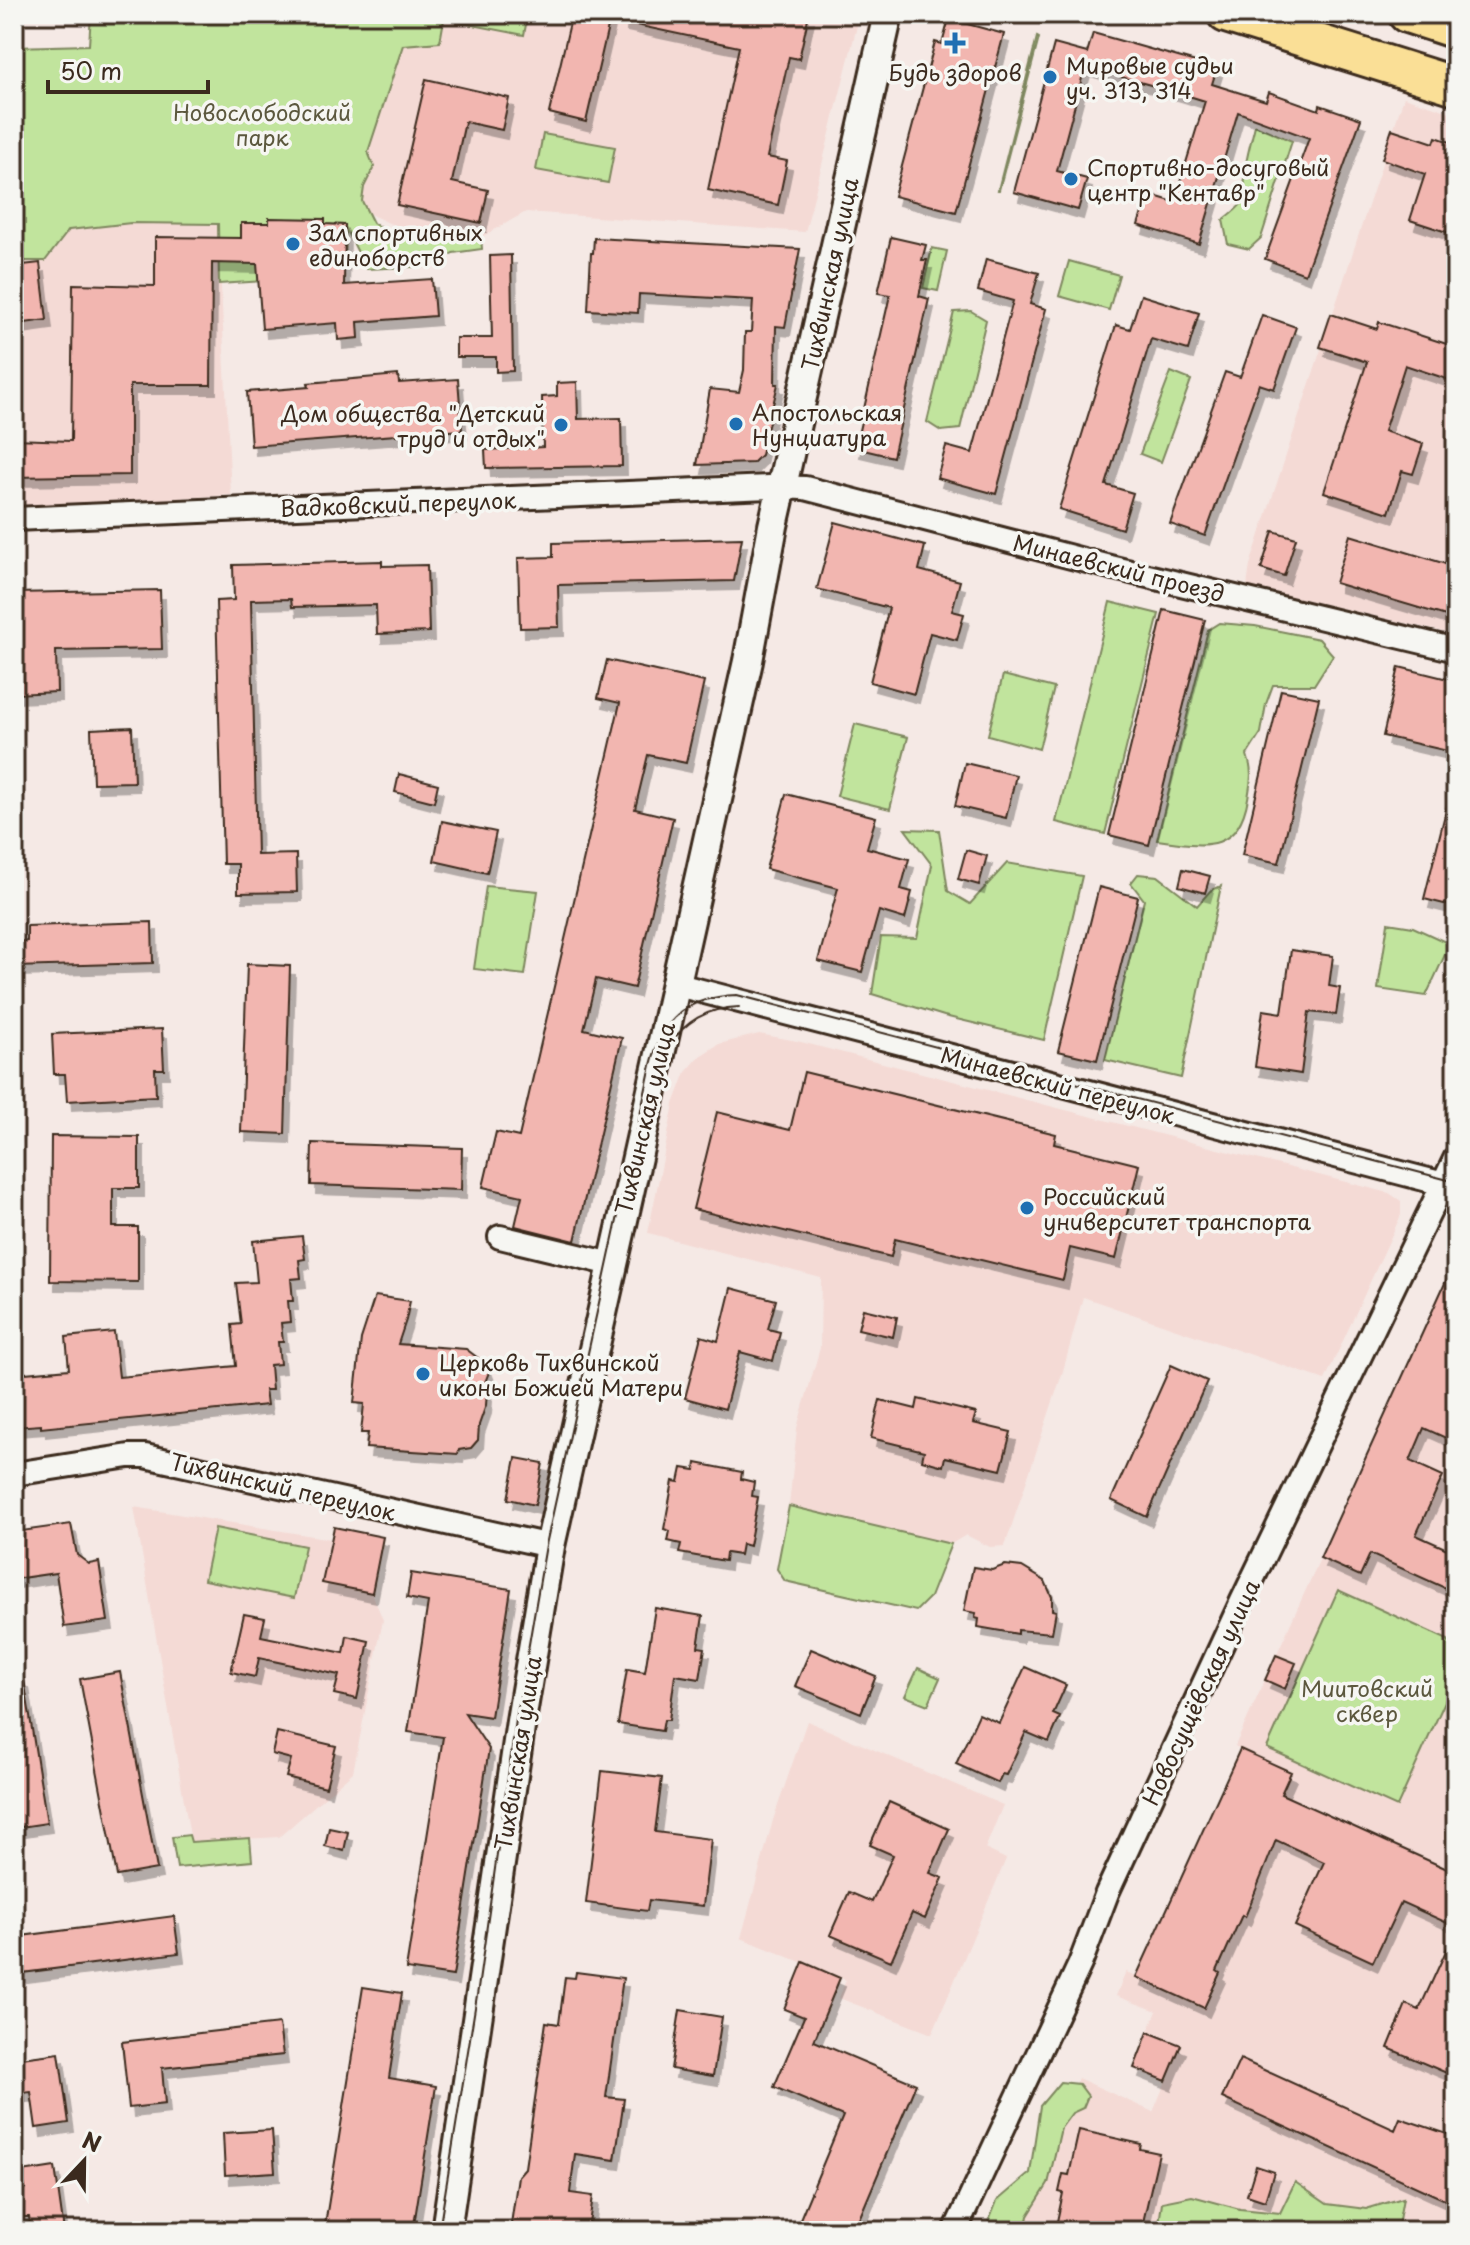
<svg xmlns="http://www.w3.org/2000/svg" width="1470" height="2245" font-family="'Playpen Sans',sans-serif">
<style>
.built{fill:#f4dad5}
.green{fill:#c1e49d;stroke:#7e875e;stroke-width:2}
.building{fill:#f2b6b0;stroke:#3b2a1e;stroke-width:2;filter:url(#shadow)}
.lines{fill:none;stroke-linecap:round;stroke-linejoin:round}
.minor-casing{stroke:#3b2a1e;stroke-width:28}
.tertiary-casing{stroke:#3b2a1e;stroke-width:34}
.primary-casing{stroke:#3b2a1e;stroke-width:42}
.minor{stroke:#f6f6f2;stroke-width:22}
.tertiary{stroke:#f6f6f2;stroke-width:28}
.primary{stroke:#fadf96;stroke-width:36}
.tram{stroke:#3b2a1e;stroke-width:2}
.poi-dot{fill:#1f6fb2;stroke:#f6f6f2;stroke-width:3}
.labels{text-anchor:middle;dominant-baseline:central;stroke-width:7;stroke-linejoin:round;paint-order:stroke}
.poi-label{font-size:22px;fill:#3b2a1e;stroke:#f6f6f2;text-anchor:start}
.park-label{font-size:22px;fill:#5c583e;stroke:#f6f6f2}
.street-label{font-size:22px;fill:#3b2a1e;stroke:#f6f6f2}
</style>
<defs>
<filter id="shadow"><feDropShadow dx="5" dy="9" stdDeviation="0" flood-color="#0004"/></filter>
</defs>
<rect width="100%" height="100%" fill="#f5e9e5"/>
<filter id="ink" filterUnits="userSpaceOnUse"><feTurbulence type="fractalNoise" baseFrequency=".0125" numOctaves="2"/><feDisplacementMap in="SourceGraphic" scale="16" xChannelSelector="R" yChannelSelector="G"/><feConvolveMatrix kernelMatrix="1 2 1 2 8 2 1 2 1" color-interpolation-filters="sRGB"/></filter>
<g filter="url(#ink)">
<path class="built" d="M445,14H860L805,232L526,212L476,240L391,224L350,205L403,44L440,42Z
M1404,97L1456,114V635L1247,586L1250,565Z
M131,223L218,224L231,495L14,508V261L45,260L69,230Z
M759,1034L797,1041L1389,1193L1401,1201V1215L1325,1380L1083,1297L1063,1371L1005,1546L990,1547L966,1535L951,1544L789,1506L797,1428L820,1348L821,1278L648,1233L674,1104L686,1072L700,1056L719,1044Z
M1456,1259V2231H1006L1078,2078L1153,2112L1181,2045L1148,2032L1157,2011L1116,1996L1126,1972L1137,1976L1240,1749L1235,1746Z
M134,1507L331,1539L323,1583L372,1593L383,1620L353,1772L279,1837L191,1842Z
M807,1721L1003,1805L985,1849L1006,1859L932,2034L839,1998L846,1980L741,1938L773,1820Z"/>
<path class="green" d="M91,14H445L440,42L403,45L368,152L374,167L364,187L362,201L373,223L393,236L415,241L459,232L481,238L482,249L453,253L430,266L366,269L346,228L345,266L340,276L219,284L218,224L131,223L69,230L45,261H14V47L89,45Z
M454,14H528L524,35L452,21Z
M1037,37L1039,38L999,190H998Z
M1255,125L1292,141L1261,238L1249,249L1228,244L1223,220C1257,195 1240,197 1246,164C1248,151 1252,138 1255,125Z
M543,134L615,147L608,183L536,170Z
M932,248L947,251L938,291L923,288Z
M1069,261L1119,275L1109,310L1059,296Z
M971,311L986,320L960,429L941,431L927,422L954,312Z
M1171,372L1191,380L1161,462L1140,454Z
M1110,602L1159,614L1105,834L1056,822Z
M1219,623L1255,626L1319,639L1333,655L1314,685H1273L1266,704L1261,733L1247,755C1253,771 1251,781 1248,798C1238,855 1203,846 1157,840L1208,630Z
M1003,675L1054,688L1039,749L988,735Z
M855,724L908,737L890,809L837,796Z
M905,829L939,830L948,891L970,904L1007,863L1082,876L1044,1040L944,1016L872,994L881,937L917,938L932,865Z
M1138,874L1158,876L1197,906L1210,891L1221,886L1181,1078L1105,1060L1144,900L1131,883Z
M486,886L538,891L525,975L474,969Z
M1388,923L1413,927L1450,944L1426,996L1378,989Z
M789,1506L951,1544L930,1597L916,1611L785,1581L777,1569Z
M215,1528L305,1546L294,1598L204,1580Z
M1338,1590L1448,1640L1456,1658V1677L1397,1807L1267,1748Z
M918,1668L940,1678L928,1705L905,1696Z
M189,1835L191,1842L250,1838L252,1861L177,1868L172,1837Z
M1060,2082L1079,2084L1088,2096L1083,2108L1072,2113L1061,2128L1048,2184L1028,2216L1025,2231H985L997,2201L1030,2173L1040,2106Z
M1295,2182L1327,2204L1366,2209L1403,2198L1397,2231H1158L1162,2202L1192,2196L1240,2209L1280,2213Z"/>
<path class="building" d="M572,14H611L586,122L549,113Z
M623,14H809L799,59L789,57L767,157L787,161L778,205L708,190L739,47L622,22Z
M949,19L1004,34L956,212L894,196L935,42L942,44Z
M1093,33L1217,68L1212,84L1266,101L1269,92L1319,110L1320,105L1361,119L1305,274L1265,259L1309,138L1238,112L1199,244L1138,225L1148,194L1174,202L1205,101L1176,92L1085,67L1057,171L1087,179L1078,210L1014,192L1054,44L1087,53Z
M426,79L509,98L502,130L465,122L452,182L488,190L481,223L397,205Z
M1392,129L1434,143L1436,137L1456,144V235L1410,220L1425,174L1382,159Z
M269,218L325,219V224L345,225L344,285L432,279L435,316L358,322L359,338L338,340L337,323L262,329L257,264L212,263L211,385H130V475L14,477V439L71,441L73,284L155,286V237L241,238V223H269Z
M891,237L926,245L922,260H927L919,296L929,299L893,457L855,448L890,295L878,293Z
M594,238L800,249L785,327L776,326L775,384H778L761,455L753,463L697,465L710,389L739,392L744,370L745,332H751L753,300L639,294L638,313L588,310L591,253H593Z
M511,255L513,371L496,372V357H456V338H492L490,256Z
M986,259L1039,273L1030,304L1046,309L996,494L937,478L946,446L972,453L1013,301L978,291Z
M40,263L47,320L17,324L14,266Z
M1141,295L1199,313L1188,350L1151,339L1106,485L1133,493L1122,529L1059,509L1116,325L1130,329Z
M1331,314L1377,329L1379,322L1456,347V382L1405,365L1384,431L1423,444L1413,474L1402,471L1389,513L1324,492L1367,362L1320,347Z
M1262,315L1296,327L1274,389L1259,384L1205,536L1170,524L1225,372L1240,377Z
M398,375L399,383L458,379L462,430L251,446L247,392L309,387L308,383Z
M577,382L578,419L621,418L622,466L486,468L485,450L543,447L542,397L557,396V383Z
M835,522L925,546L919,570L960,581L952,611L964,614L957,640L930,633L914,694L870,682L889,608L817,589Z
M1273,531L1296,538L1284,576L1261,569Z
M1350,535L1456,567V619L1335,583Z
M742,538L734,581L558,585L559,627L520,628L518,558L553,557V543Z
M382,561V566L427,565L429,632L377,634L376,605L292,607L291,599L251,600L257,855L296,854L297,892L238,893V864H223L216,601L234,600L233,565Z
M160,590L162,649L56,651L57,692L14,694V593Z
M1164,610L1205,620L1149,845L1109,835Z
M607,660L704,682L686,763L648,755L635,809L673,818L634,988L596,979L584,1029L622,1038L575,1241L515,1226L522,1196L483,1187L496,1132L519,1137L620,703L598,698Z
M1399,667L1456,681V753L1383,736Z
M1281,690L1319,698L1279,863L1242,855Z
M132,727L134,782L93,783L91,729Z
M965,763L1016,775L1006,818L955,806Z
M399,774L438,784L434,802L395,792Z
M786,794L876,817L867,848L909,859L901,889L912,892L905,919L879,911L862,972L818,961L838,888L766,869Z
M1450,794L1456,795V907L1424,899Z
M442,821L496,832L487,873L434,861Z
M966,850L987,856L979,885L958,879Z
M1183,869L1210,876L1205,893L1179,886Z
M1099,887L1138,897L1097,1060L1058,1051Z
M152,922L153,963L14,967V942L27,941V926Z
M1291,950L1333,956L1329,986L1340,988L1336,1015L1309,1012L1301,1074L1255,1067L1263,1010L1282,1013Z
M247,964L290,966L285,1134L241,1132Z
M162,1029L164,1069H155L156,1096L67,1101L65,1074H54L52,1034Z
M804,1072L1056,1134L1054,1144L1139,1165L1116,1259L1070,1248L1063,1280L895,1239L891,1257L693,1209L717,1112L790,1130Z
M51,1136L139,1137V1188H113V1227H138V1282L50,1281Z
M312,1143L462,1148L461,1190L311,1185Z
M302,1236L305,1259L299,1260L301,1278L291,1279L293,1301H288L290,1322L281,1323L283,1342H278L280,1364L270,1365L272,1390H265L267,1405L41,1428V1425L14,1427V1374L69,1369L66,1337L114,1332L119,1377L236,1366L232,1325L241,1324L236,1283L257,1282L253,1241Z
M1456,1259V1422L1448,1439L1424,1428L1410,1461L1443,1476L1416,1535L1456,1553V1593L1370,1554L1360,1576L1320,1558Z
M731,1288L776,1300L768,1329L780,1332L773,1361L740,1352L725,1409L685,1398L701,1336L718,1341Z
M375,1296L410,1301L406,1320L398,1344L466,1349L486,1364L489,1372L484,1385L487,1392L486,1405L479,1425L478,1440L471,1448L459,1450L458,1454L366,1448L368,1433H361L364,1404L354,1403L361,1339Z
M863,1309L897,1317L893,1337L858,1329Z
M1171,1365L1207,1381L1147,1517L1111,1500Z
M918,1399L976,1413L973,1423L1011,1432L1001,1470L945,1457L943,1466L922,1460L924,1451L871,1438L880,1400L916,1409Z
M516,1458L543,1463L535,1505L508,1499Z
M696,1463L742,1472L741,1479L754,1482L752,1496L758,1497L749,1546L742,1544L740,1555L726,1553L725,1561L679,1553L681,1544L668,1541L670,1531L664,1529L673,1481L679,1482L682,1468L695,1470Z
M71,1524L77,1555L89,1564L99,1562L108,1621L64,1627L56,1573L14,1579V1532Z
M334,1527L383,1537L372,1593L322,1583Z
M1005,1565L1022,1567L1045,1581L1052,1597V1610L1056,1611L1052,1633L1018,1630V1634L978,1627L979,1619L975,1618L976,1613L964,1611L973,1567L992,1570Z
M411,1573L511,1589L491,1717L465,1713L489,1749L453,1976L406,1969L443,1737L408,1732L428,1602L407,1598Z
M655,1608L703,1616L698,1647L705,1648L700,1679L675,1675L669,1720H664L662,1731L618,1724L627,1669L645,1672Z
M244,1614L265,1618L261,1636L344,1653L347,1636L369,1641L357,1699L334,1694L339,1675L259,1658L255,1677L231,1672Z
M811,1649L876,1676L861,1713L795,1686Z
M1276,1655L1296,1663L1285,1689L1265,1680Z
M1025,1667L1066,1685L1053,1714L1060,1717L1049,1742L1026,1732L1006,1775L1002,1774L998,1783L956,1764L979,1714L999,1723Z
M120,1672L157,1869L117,1876L80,1679Z
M24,1679L47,1823L14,1828V1680Z
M277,1732L336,1746L326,1787L286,1777L291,1759L272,1754Z
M1240,1749L1291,1772L1281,1794L1456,1873V1927L1401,1902L1373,1962L1295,1926L1324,1862L1276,1840L1245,1917L1242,1915L1217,1971L1220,1973L1204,2008L1136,1977Z
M602,1771L662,1778L655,1832L711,1839L703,1906L649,1900L647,1911L586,1903Z
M889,1802L949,1829L930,1873L943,1878L925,1919L912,1913L891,1961L830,1935L849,1892L872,1902L893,1855L870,1845Z
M329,1828L348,1832L344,1851L325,1846Z
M174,1916L179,1953L14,1974V1937Z
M1456,1929V2077L1388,2048L1406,2004L1419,2010Z
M803,1962L840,1978L814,2041L916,2084L854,2231H795L843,2116L774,2087L804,2017L784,2009Z
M576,1972L623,1978L606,2097L624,2099L615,2160L575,2154L570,2193L593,2196L588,2231H510L518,2176L525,2168L546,2022L559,2024L565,1977L575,1978Z
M363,1987L402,1993L389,2078L436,2086L413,2231H324Z
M680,2010L722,2017L713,2076L671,2069Z
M279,2024L283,2055L162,2068L165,2104L129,2108L122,2042Z
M1148,2032L1181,2045L1166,2081L1134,2068Z
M59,2053L69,2123L36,2128L31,2092L14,2094V2059Z
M1240,2059L1395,2130L1400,2118L1456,2137V2205L1222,2098Z
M272,2130L275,2172L225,2175L223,2133Z
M1079,2130L1141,2144L1140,2149L1159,2153L1141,2231H1055L1063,2193L1059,2192L1063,2174L1069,2175Z
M1256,2166L1274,2172L1265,2201L1247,2195Z
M55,2167L64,2231H31L29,2217H23L19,2190L25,2189L22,2172Z"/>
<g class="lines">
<defs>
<path id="minor" d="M14,519L769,487L805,488L1110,567L1456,650
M674,984L1455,1187
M500,1237L612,1264
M14,1474L129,1456H145L550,1546
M955,2231L1080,1964L1107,1893L1242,1601L1456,1157"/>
<path id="tertiary" d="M446,2231L521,1721L550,1546L748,661L773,526L888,14"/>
<path id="primary" d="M1226,14L1456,86
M1407,14L1456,30"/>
</defs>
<use href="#minor" class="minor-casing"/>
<use href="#tertiary" class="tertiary-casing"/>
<use href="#primary" class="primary-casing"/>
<use href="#minor" class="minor"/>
<use href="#tertiary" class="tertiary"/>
<use href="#primary" class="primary"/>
<path class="tram" d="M667,1047C686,1021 706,1008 739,1007
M439,2231L478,1989L516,1720L546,1545L651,1065C663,1017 688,997 737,995L1456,1182"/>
</g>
</g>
<g class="poi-dot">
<path d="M951 31h8v8h8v8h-8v8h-8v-8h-8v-8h8z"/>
<circle cx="1050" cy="77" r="8"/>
<circle cx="1071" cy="179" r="8"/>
<circle cx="293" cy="244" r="8"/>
<circle cx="736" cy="424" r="8"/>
<circle cx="561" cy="425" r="8"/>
<circle cx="1027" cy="1208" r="8"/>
<circle cx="423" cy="1374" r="8"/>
</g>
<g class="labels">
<g class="poi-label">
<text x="1066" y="64">Мировые судьи<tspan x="1066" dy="25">уч. 313, 314</tspan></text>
<text x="955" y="71" text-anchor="middle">Будь здоров</text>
<text x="1087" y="166">Спортивно-досуговый<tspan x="1087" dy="25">центр "Кентавр"</tspan></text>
<text x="309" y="231">Зал спортивных<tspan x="309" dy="25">единоборств</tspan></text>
<text x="752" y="411">Апостольская<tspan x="752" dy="25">Нунциатура</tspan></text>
<text x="545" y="412" text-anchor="end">Дом общества "Детский<tspan x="545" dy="25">труд и отдых"</tspan></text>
<text x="1043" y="1195">Российский<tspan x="1043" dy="25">университет транспорта</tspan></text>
<text x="439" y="1361">Церковь Тихвинской<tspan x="439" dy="25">иконы Божией Матери</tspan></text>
</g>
<g class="park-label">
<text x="262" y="111">Новослободский<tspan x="262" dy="25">парк</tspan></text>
<text x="1367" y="1687">Миитовский<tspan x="1367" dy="25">сквер</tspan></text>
</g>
<g class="street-label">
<text transform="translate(829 274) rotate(-78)">Тихвинская улица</text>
<text transform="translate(398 503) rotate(-2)">Вадковский переулок</text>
<text transform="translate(1119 567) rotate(14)">Минаевский проезд</text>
<text transform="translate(1058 1084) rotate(15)">Минаевский переулок</text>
<text transform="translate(644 1118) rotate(-77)">Тихвинская улица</text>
<text transform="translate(283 1486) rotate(13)">Тихвинский переулок</text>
<text transform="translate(1200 1692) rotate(-65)">Новосущёвская улица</text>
<text transform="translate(517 1753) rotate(-81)">Тихвинская улица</text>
</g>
</g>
<rect width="1470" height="2245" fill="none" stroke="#f6f6f2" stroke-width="48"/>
<rect x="24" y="24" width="1422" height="2197" fill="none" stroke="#3b2a1e" stroke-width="3" filter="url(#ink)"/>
<g transform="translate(84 2161) rotate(22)" stroke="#f6f6f2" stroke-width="6" paint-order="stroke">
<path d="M0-6L14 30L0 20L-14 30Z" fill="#3b2a1e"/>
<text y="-12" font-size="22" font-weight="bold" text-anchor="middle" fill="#3b2a1e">N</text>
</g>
<path d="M48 80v12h160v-12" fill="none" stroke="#3b2a1e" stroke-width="4"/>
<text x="60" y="80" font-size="24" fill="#3b2a1e" stroke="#f6f6f2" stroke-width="6" paint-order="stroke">50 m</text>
</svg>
